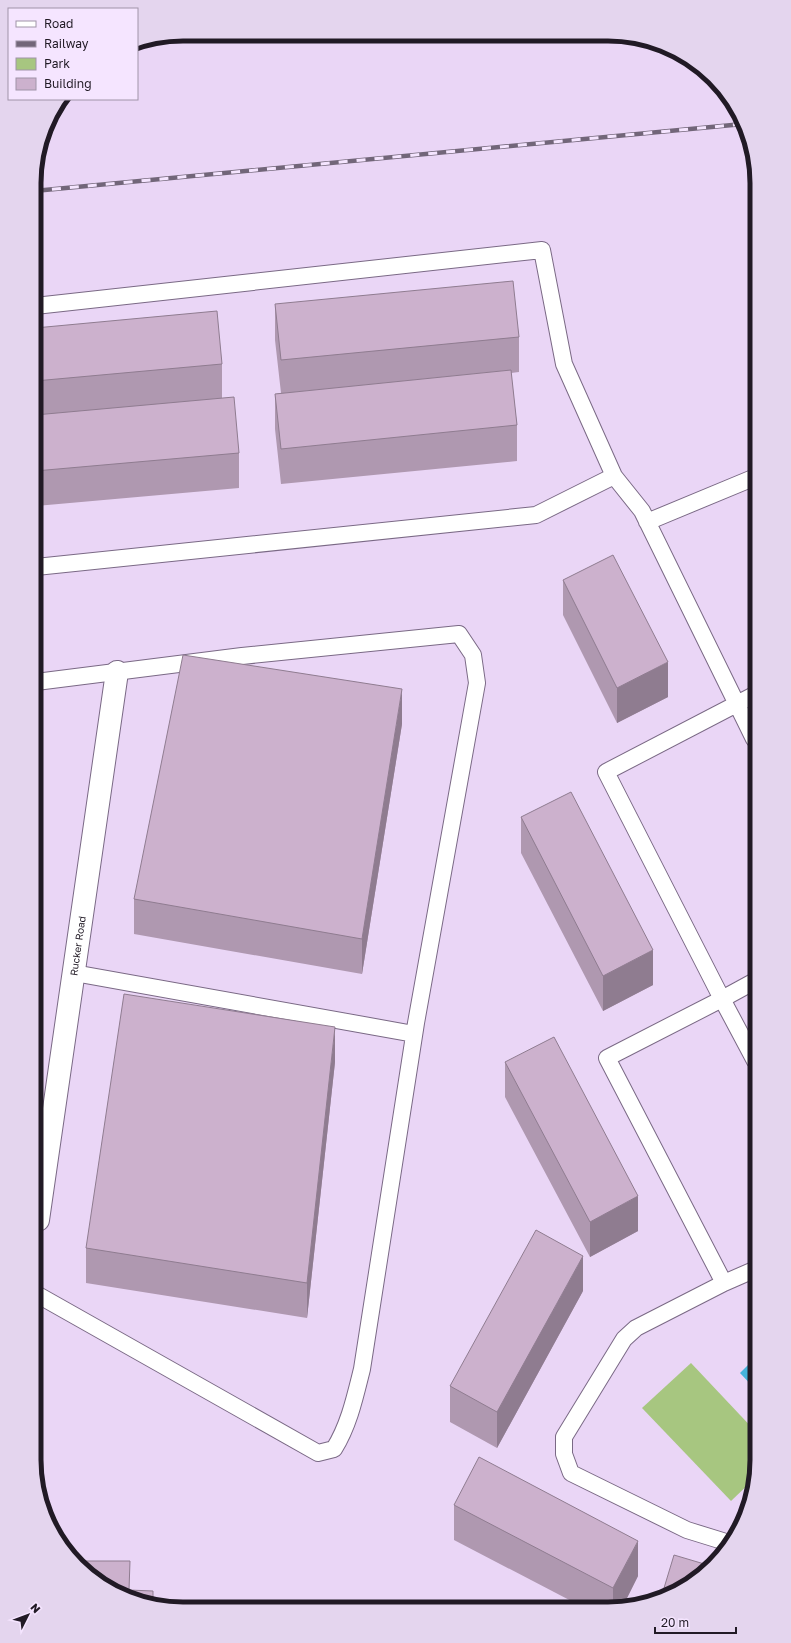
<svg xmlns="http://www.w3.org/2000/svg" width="791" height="1643" font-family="'Golos Text',sans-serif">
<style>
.green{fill:#a7c680}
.water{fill:#45b3db}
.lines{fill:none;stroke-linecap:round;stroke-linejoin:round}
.lane-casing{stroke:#7a6985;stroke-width:18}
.street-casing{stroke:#7a6985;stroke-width:24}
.lane{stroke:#fff;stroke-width:16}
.street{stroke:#fff;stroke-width:22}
.rail-casing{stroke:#726679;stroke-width:4.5}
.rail{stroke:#f5e5ff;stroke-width:3;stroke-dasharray:9;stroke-linecap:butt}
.wall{fill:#af98b0}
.shaded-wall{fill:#8f7c90}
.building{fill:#ccb1cd;stroke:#8f7c90}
.labels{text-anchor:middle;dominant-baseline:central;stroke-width:3;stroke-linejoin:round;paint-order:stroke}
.street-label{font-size:10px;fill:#211a25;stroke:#f5e5ff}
.rim{fill:none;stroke:#211a25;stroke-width:5}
</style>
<rect width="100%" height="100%" fill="#ead6f6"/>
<path class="green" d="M691,1363L757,1433V1470L755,1478L731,1501L642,1408Z"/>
<path class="water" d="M756,1357V1390L740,1373Z"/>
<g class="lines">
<defs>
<path id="lane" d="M35,306L542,250L564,364L614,476L642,511L754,739
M647,522L753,478
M36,567L536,515L614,476
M36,682L242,656L459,634L473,655L477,683L416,1023L362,1369C355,1397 349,1425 334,1449L318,1453L38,1295
M754,695L606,772L722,999L755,981
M74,973L414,1034
M755,1061L722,999L607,1058L724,1283L756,1269
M724,1283L636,1328L624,1339L564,1437V1454L571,1473L687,1530L729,1543"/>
<g id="street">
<path id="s1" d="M38,1220L117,672"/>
</g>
</defs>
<use href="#lane" class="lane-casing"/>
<use href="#street" class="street-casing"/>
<use href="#lane" class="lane"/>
<use href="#street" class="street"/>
<defs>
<path id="rail" d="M34,191L743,124"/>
</defs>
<use href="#rail" class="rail-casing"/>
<use href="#rail" class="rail"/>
</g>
<path class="wall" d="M275,304L519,337V372L511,373L517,425V461L281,484L275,429V394L281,393L275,340Z
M35,328L222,364V398L239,453V488L36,506Z
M563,580L668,697L617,723L563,615Z
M402,724L362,974L134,934V899Z
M521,817L653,985L603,1011L521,853Z
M335,1062L307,1318L86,1283V1248Z
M505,1062L638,1231L590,1257L505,1097Z
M583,1291L497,1448L450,1422V1386Z
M454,1505L638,1576L624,1604H577L454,1540Z"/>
<path class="shaded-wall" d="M668,662V697L617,723V688Z
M402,689V724L362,974V939Z
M653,950V985L603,1011V976Z
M335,1027V1062L307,1318V1283Z
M638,1196V1231L590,1257V1222Z
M583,1256V1291L497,1448V1412Z
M638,1541V1576L624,1604H613V1588Z"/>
<path class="building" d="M513,281L519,337L281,360L275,304Z
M217,311L222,364L35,381V328Z
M511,370L517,425L281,449L275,394Z
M234,397L239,453L35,471V415Z
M613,555L668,662L617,688L563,580Z
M183,655L402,689L362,939L134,899Z
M571,792L653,950L603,976L521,817Z
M124,994L335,1027L307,1283L86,1248Z
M554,1037L638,1196L590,1222L505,1062Z
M536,1230L583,1256L497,1412L450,1386Z
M479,1457L638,1541L613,1588L454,1505Z
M674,1555L711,1566L691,1584L661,1598Z
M75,1561H130L129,1590L153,1591V1606L117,1594L85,1572Z"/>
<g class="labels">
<g class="street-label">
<text stroke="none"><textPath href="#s1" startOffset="277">Rucker Road</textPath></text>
</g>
</g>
<path d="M0 0H791V1643H0ZM183 41H608A142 142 0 0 1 750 183V1460A142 142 0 0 1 608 1602H183A142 142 0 0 1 41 1460V183A142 142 0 0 1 183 41Z" fill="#e4d5ee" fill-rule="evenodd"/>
<path class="rim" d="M183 41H608A142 142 0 0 1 750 183V1460A142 142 0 0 1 608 1602H183A142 142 0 0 1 41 1460V183A142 142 0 0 1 183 41Z"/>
<rect x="8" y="8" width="130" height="92" fill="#f5e5ff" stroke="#a094a8"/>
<rect x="16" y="21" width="20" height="6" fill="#ffffff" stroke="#a094a8"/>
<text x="44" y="28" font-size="12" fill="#211a25">Road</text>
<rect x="16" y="41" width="20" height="6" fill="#726679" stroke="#a094a8"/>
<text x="44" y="48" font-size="12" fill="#211a25">Railway</text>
<rect x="16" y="58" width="20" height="12" fill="#a7c680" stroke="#a094a8"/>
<text x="44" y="68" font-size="12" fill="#211a25">Park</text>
<rect x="16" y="78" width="20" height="12" fill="#ccb1cd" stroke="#a094a8"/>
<text x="44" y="88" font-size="12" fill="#211a25">Building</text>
<g transform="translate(28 1615) rotate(48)" stroke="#f5e5ff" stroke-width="3" paint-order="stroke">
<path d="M0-3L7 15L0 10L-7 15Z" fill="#211a25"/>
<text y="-6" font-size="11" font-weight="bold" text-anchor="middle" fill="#211a25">N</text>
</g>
<path d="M655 1627v6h81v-6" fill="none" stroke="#211a25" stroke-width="2"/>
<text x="661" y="1627" font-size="12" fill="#211a25" stroke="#f5e5ff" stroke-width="3" paint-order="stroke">20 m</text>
</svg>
